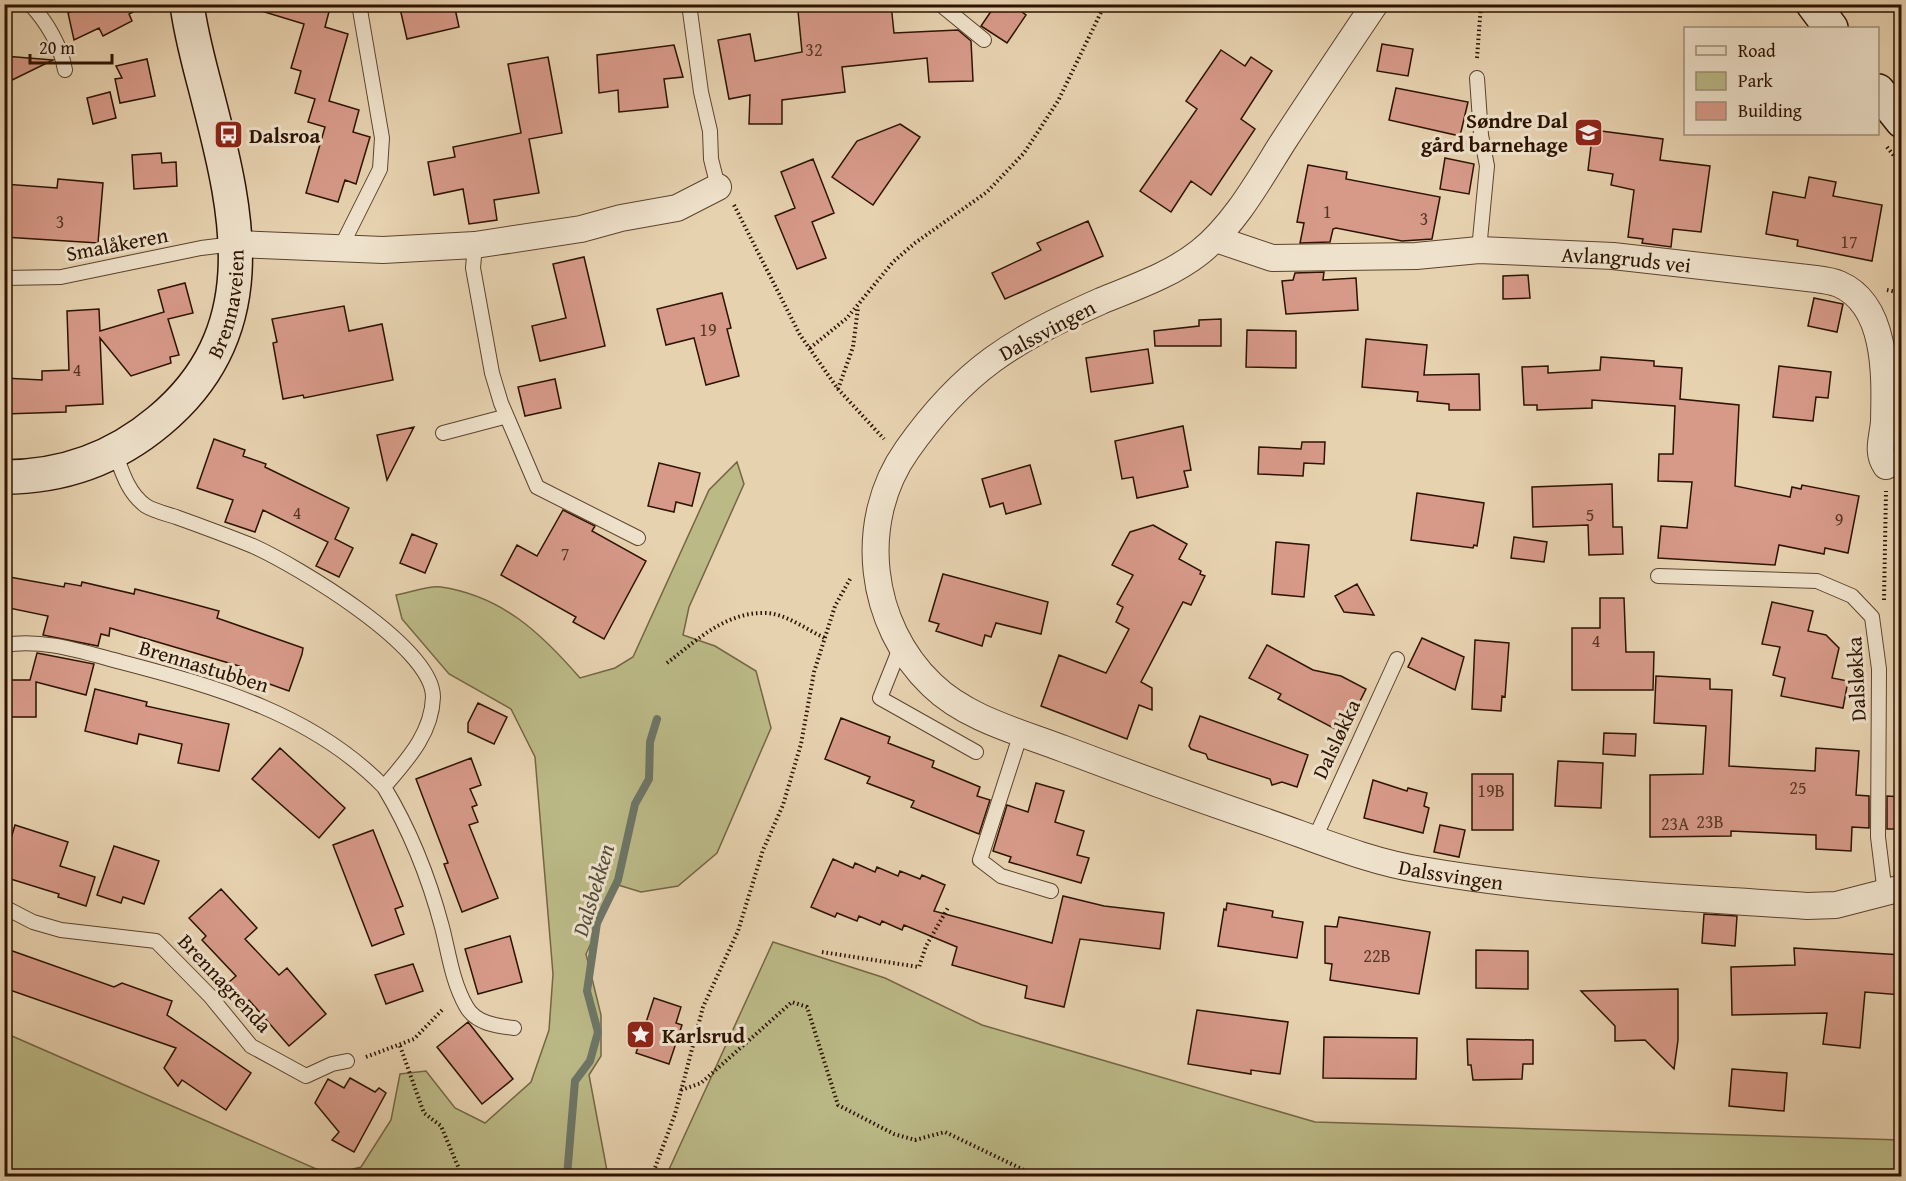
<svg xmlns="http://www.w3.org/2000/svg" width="1906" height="1181" font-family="'Gentium Book Plus',serif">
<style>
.green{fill:#bbba87;stroke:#746644;stroke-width:1.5}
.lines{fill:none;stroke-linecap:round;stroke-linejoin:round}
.stream{stroke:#6d7667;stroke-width:8}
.building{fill:#d79a89;stroke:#2d1300;stroke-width:1.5}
.lane-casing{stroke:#5c432c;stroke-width:16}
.street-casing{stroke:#5c432c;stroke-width:28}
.secondary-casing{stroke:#2d1300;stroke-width:36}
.path{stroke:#2d1300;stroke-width:4;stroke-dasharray:1.5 3;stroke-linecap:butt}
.lane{stroke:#efe2cc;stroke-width:14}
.street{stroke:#efe2cc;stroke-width:26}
.secondary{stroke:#efe2cc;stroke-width:33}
.labels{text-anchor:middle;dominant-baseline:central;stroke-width:6;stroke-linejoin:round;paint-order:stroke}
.number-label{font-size:18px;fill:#583522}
.poi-label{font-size:21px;font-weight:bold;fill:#2d1300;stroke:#efe2cc;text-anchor:start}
.street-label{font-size:21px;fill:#2d1300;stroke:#efe2cc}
.water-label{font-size:22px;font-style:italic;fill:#524d3c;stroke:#efe2cc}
</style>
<rect width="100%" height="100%" fill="#e7d2b0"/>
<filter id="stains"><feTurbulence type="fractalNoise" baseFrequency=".00333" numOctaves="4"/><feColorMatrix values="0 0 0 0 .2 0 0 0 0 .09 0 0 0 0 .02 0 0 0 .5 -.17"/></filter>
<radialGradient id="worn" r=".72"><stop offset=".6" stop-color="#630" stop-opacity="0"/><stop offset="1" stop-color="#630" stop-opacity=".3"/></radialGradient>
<path class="green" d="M737,462L744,484L689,607L683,635L715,646L756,671L771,728L717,853L678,886L641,892L618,885L586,954L601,1015V1056L589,1075L608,1176H5V1033L330,1175L361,1167L391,1120L400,1074L426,1071L455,1108L485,1123L531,1082L549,1030L553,974L535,757L511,709L449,674L402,619L396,595C409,593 428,585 441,587C502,596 541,633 580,678L615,668L633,657L709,490Z
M773,942L885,978L982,1025L1315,1122L1901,1140V1176H666Z"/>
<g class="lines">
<path class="stream" d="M567,1176L575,1081L590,1061L598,1032L587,991L597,923L618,880L635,804L649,779L650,742L657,719"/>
</g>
<path class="building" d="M86,4H148L129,14L132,21L103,36L99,28L74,40L68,13Z
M259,4H331L325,27L348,34L329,101L359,110L353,132L370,137L356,184L345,180L338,202L306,193L325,127L308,122L315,99L295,93L301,71L291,68L304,24L258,10Z
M399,4H454L459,27L407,39Z
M801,4H833L834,9L891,4L894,33L958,30L971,41L973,81L929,82L927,58L842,67L845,92L782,100V124H749L750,95L729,99L718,40L750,34L755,61L802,52L798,11H801Z
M996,4H1011L1026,15L1007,43L981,26Z
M1382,44L1413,49L1408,76L1377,71Z
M674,45L683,77L664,79L668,107L619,112L618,90L599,93L597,55Z
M1221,50L1245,66L1251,57L1272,71L1241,119L1255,129L1211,195L1191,181L1171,212L1140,191L1197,109L1186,101Z
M4,56L53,60L4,84Z
M548,57L562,133L529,139L539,193L494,200L497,220L469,224L463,189L434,195L428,162L455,157L453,147L521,133L508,64Z
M147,59L155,96L120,103L115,79L122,78L116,66Z
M1396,88L1468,102L1460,136L1389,120Z
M110,92L116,118L93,124L87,98Z
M900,124L920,137L873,205L832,177L857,141Z
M1593,130L1663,139L1660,160L1710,166L1701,232L1673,229L1671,247L1642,243L1643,239L1628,237L1634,190L1611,185L1613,174L1588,170Z
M161,153L162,163L176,162L177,186L134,189L132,155Z
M1445,158L1474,164L1469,194L1440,189Z
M813,159L834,213L812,222L826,258L797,269L775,216L795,208L781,172Z
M1308,165L1347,172L1346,179L1440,197L1432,239L1402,241L1336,228L1333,229L1330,242L1300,243L1304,223L1297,222Z
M1809,177L1836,182L1833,196L1882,205L1872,261L1797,246L1798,240L1766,234L1773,192L1805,198Z
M58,179L103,183L98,243L4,237V184L57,188Z
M1088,221L1103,256L1005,299L992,273L1041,250L1037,243Z
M584,257L605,346L540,361L532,326L566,318L553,264Z
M1324,272L1323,280L1356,278L1358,310L1286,314L1282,281L1293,280L1295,273Z
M1528,275L1530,298L1503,299V276Z
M185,283L193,313L168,319L179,355L170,357L171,363L131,376L100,338L103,404L66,406V412L4,414V378L42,380V371L69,370L67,311L99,309L100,331L164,312L158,290Z
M722,293L731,328L727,329L739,376L706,385L694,338L666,345L657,309Z
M1814,298L1843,304L1837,332L1808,326Z
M344,306L349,331L382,324L393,380L304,398L303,395L283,399L273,343L277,342L272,319Z
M1221,319V346H1155L1154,331L1199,326V320Z
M1247,330L1296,331V368L1246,367Z
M1366,339L1427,345L1424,375L1479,374L1480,410H1449V404L1417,401L1418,392L1362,387Z
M1148,349L1153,383L1091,392L1086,358Z
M1601,357L1654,361V366L1682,368L1680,399L1739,405L1735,486L1790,497L1792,487L1801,489L1802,485L1859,496L1848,553L1825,548L1824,554L1779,545L1775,565L1658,558L1661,526L1687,528L1692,482L1658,481L1659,454H1673L1675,406L1592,400V408L1537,410V405H1524L1522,367L1548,366V373L1600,370Z
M1779,366L1831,372L1828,398L1816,397L1813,421L1773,417Z
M555,379L561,408L525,416L518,387Z
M1183,426L1191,470L1184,471L1188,487L1137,498L1133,477L1122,479L1115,441Z
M414,427L387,480L377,435Z
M214,439L245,450L243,456L266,464L265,467L349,508L335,539L353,548L339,577L316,566L328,542L263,510L255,532L225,522L233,500L197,488Z
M1302,442H1325L1324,464L1304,463L1303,476L1258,474L1259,447L1301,449Z
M659,463L700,473L692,506L676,502L674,512L648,506Z
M1030,465L1041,504L1006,514L1003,503L990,507L982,479Z
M1612,484L1613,527H1622L1623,554L1589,555L1588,525L1533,527L1532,487Z
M1417,493L1484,503L1477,546L1474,545L1473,548L1411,540Z
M563,510L595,526L592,531L646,561L604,639L573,622L576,617L501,575L517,545L537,556Z
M1153,525L1187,544L1179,559L1201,571L1200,574L1205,576L1191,605L1183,602L1141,682L1152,688V710L1139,705L1127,739L1041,706L1059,655L1106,673L1129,629L1116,622L1123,607L1117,604L1133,575L1112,565L1130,532Z
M412,534L437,544L425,573L400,563Z
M1514,537L1547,542L1544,562L1511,558Z
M1276,542L1309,545L1304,597L1272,594Z
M943,574L1048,602L1041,634L996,623L991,637L985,635L982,646L936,631L939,624L929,621Z
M4,576L64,587L65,583L81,586L82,582L134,594L135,589L182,601L219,611L217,618L303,648L302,654L289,691L236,672L239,666L110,628L109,636L101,634L98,646L43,635L48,616L4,607Z
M1357,584L1374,615L1344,612L1335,596Z
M1600,598H1624L1626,652H1654L1653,690H1572V628H1600Z
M1772,602L1813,611L1808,631L1826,635L1839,648L1832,678L1848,681L1843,708L1781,696L1785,678L1773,675L1780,647L1762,644Z
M1422,638L1464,657L1455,690L1408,667Z
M1475,640L1509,643L1505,697L1502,696L1501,711L1472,709Z
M1267,645L1313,670L1341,676L1366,689L1352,717L1345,713L1339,731L1278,699L1281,694L1249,678Z
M37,653L94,664L86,695L36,682V717H4V680H30Z
M1656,676L1710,679V689L1732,690L1729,766L1815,771L1816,748L1859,751L1856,795L1869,796V828L1852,827L1851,851L1816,849V835L1731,831V836L1650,837V775L1703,774L1706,726L1654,723Z
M95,689L147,702L146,706L229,724L219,771L178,763L182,744L139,734L137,744L85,731Z
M478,703L507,717L494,744L468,732V723Z
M1200,716L1308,755L1297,787L1282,782L1272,785L1270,779L1208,759L1206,754L1191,749L1189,746Z
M841,718L890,737L888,743L934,761L932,767L980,787L977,796L990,800L979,834L911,807L914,801L867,783L870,777L825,759Z
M1604,733L1636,734L1635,756L1603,754Z
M280,748L345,808L319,838L252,779Z
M471,758L481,785L470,789L477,805L472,807L478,822L469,825L498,898L462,912L444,864L448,863L416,779Z
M1558,761L1603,763L1601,808L1555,806Z
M1472,774H1513V830H1472Z
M1373,780L1407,791L1408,788L1427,793L1424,806L1429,808L1423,833L1364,818Z
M1036,783L1064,791L1055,822L1084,831L1077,855L1089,858L1081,883L1009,862L1011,857L993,851L1007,805L1028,812Z
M1887,796L1902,797V829H1887Z
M15,825L68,842L60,866L95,877L86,906L58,897L59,894L4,877V844L9,845Z
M1440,825L1465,830L1459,857L1434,852Z
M373,830L403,906L395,909L404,934L372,946L333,845Z
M114,846L159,861L144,904L123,897L121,903L97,895Z
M833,859L853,868L855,863L875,872L877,867L898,876L900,871L920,879L922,875L945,885L934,911L1052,943L1063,896L1104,906L1164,913L1160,949L1080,939L1064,1007L1025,998L1027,986L952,965L957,947L904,925L902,930L882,921L880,925L859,916L857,921L837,913L835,917L811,907Z
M221,889L257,928L245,939L279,975L287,968L326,1014L289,1046L249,1000L238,1010L221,989L236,976L202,940L206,936L189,918Z
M1227,903L1273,911L1272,917L1303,922L1297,958L1218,946L1224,909L1226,910Z
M1704,914L1737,916L1735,946L1702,943Z
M1339,917L1430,932L1419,994L1330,980L1332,964L1325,963V926L1337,927Z
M510,936L522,982L478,994L465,949Z
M4,948L114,987L122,983L172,1001L167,1015L251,1073L226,1110L182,1080L178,1086L164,1068L176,1048L4,988Z
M1794,948L1902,955V995L1865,992L1860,1048L1823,1044L1827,1013L1732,1015L1731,967L1795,965Z
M1476,950L1528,951V989L1476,988Z
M413,964L423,991L386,1004L375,975Z
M1678,989V1040L1674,1069L1645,1040L1615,1041V1026L1581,991Z
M654,998L681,1007L676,1023L682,1025L669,1064L636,1053Z
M1197,1010L1288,1022L1280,1074L1251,1070V1074L1188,1064Z
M468,1022L513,1079L482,1104L437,1047Z
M1324,1037L1417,1038L1416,1079L1323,1078Z
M1467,1039L1533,1040V1064H1523L1522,1079L1473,1080L1471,1065H1468Z
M1732,1069L1787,1073L1784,1111L1729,1106Z
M350,1078L375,1092L379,1088L386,1093L354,1152L332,1140L339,1132L315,1103L328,1079L344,1088Z"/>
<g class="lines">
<defs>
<path id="lane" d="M30,4C47,22 61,46 65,70
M689,4L701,92L710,131L711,159L718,187
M940,4L984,40
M1477,78L1481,135L1487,166L1479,250
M475,245L473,268L492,373L501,403L537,487L638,538
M340,249L380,169L382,138L359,4
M4,278L61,277L201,248L234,244
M443,433L500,418
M1658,576L1817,581L1852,596L1872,617L1879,669L1878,837L1885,894
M4,645C43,638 83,652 121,662C217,687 313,714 384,787C406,761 432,734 433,697C433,646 295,565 253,546C228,536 201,526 176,517C167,514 154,511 146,506C128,493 122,472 115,452
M900,648L880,698L976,752
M1021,733L980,860L1001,876L1051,891
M384,787C410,830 429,878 442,927C449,954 452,981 466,1006C475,1023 496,1026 514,1028
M1315,838L1397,659
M4,907L33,922L61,930L156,941L210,996L251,1046L306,1076L332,1064L347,1061"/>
<g id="street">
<path id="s1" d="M1375,4C1344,50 1313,96 1283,142C1259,180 1235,224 1200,252C1171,275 1135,287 1101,301C1013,340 964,369 907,450C856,522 869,625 932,685C967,719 1020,732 1064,749C1127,773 1191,796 1255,818C1309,836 1365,861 1422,870C1548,892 1679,897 1807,906L1836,905L1902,888"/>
<path id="s2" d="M1216,239L1272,258L1416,256L1479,250L1613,256L1816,279C1824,280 1832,281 1839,284C1888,305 1885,378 1884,421C1883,438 1876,451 1886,466"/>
<path d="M236,244L383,250L475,245L581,229L621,218L677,208L718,187"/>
</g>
<g id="secondary">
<path d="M1813,4L1831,28"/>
<path d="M1878,91L1902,121"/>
<path id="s3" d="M4,477C62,477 115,458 159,421C265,333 239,218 209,102C201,70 191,37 187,4"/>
</g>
</defs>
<use href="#lane" class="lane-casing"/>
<use href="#street" class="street-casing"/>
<use href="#secondary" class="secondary-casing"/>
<path class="path" d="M1778,4L1783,11
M1477,58L1481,4
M1887,147L1902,166
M734,205L800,335L838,389L884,439
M1887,290L1902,293
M810,348L847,318L893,262L915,243L987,192L1024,153L1058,101L1105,4
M838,389L853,347L858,308
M1884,600L1886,491
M667,663C696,641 725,612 765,613C785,613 807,630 825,638
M822,952L919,967L926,946L949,906
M400,1046L424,1113L441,1126L462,1176
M366,1057L414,1039L444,1008
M681,1090L701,1083L792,1002L807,1007L838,1105L894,1134L915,1140L945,1132L1026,1171L1046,1173L1047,1176
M652,1176L675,1114L703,1007L738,931L763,850L783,805L801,744L814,672L835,606L850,579"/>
<use href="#lane" class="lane"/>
<use href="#street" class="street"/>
<use href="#secondary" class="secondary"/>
</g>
<defs>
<symbol id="school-square" viewBox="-11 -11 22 22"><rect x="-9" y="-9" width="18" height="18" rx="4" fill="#8f2418" stroke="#efe2cc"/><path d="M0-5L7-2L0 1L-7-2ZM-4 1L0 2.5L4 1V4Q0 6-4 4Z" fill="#fff"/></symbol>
<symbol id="bus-square" viewBox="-11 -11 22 22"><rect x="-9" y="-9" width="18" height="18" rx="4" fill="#8f2418" stroke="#efe2cc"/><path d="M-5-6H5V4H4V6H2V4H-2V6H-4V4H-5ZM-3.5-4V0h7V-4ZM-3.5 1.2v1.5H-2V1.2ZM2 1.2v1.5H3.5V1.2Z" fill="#fff"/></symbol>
<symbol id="sight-square" viewBox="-11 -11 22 22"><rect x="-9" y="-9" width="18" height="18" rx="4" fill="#8f2418" stroke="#efe2cc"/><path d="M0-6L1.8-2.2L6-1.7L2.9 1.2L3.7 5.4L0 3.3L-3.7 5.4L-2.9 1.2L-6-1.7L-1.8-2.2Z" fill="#fff"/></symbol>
</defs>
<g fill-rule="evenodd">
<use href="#school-square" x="1572" y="116" width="33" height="33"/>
<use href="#bus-square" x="212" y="118" width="33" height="33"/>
<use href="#sight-square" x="624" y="1018" width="33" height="33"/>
</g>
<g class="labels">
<g class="number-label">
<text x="814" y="49">32</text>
<text x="1327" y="211">1</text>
<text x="1424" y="218">3</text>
<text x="60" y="221">3</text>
<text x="1849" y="241">17</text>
<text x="708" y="329">19</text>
<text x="77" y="369">4</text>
<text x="297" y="512">4</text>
<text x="1590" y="514">5</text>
<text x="1839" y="519">9</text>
<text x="565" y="553">7</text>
<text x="1596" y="640">4</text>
<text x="1798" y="787">25</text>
<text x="1491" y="790">19B</text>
<text x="1710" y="821">23B</text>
<text x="1675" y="823">23A</text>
<text x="1377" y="955">22B</text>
</g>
<g class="poi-label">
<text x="1568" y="120" text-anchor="end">Søndre Dal<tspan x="1568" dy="24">gård barnehage</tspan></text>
<text x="249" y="135">Dalsroa</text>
<text x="662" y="1035">Karlsrud</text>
</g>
<g class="street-label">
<text transform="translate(117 244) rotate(-11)">Smalåkeren</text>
<text stroke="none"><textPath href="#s2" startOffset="414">Avlangruds vei</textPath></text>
<text stroke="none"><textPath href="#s3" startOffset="308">Brennaveien</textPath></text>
<text transform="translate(1047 330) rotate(-28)">Dalssvingen</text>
<text transform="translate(204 666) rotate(17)">Brennastubben</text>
<text transform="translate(1856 679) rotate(-93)">Dalsløkka</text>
<text transform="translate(1336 739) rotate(-65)">Dalsløkka</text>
<text stroke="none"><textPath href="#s1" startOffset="1476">Dalssvingen</textPath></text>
<text transform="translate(225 983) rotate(47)">Brennagrenda</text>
</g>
<g class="water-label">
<text transform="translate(593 890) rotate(-73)">Dalsbekken</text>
</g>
</g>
<rect width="1906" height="1181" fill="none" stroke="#e7d2b0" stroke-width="24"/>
<rect x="6" y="6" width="1894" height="1169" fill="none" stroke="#2d1300" stroke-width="3"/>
<rect x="12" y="12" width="1882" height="1157" fill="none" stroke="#2d1300" stroke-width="1.5"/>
<rect x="1684" y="27" width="195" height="108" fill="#efe2cc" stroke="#a18f7a" stroke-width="1.5"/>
<rect x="1696" y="46" width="30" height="9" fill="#efe2cc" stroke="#a18f7a" stroke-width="1.5"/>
<text x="1738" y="57" font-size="18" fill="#2d1300">Road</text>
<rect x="1696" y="72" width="30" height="18" fill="#bbba87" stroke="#a18f7a" stroke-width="1.5"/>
<text x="1738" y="87" font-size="18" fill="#2d1300">Park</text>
<rect x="1696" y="102" width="30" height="18" fill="#d79a89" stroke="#a18f7a" stroke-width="1.5"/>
<text x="1738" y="117" font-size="18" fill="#2d1300">Building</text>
<path d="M30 54v9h82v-9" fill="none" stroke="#2d1300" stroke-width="3"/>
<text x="39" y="54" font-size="18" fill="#2d1300" stroke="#efe2cc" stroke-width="4.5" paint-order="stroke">20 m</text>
<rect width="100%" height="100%" filter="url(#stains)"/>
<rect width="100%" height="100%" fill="url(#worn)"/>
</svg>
